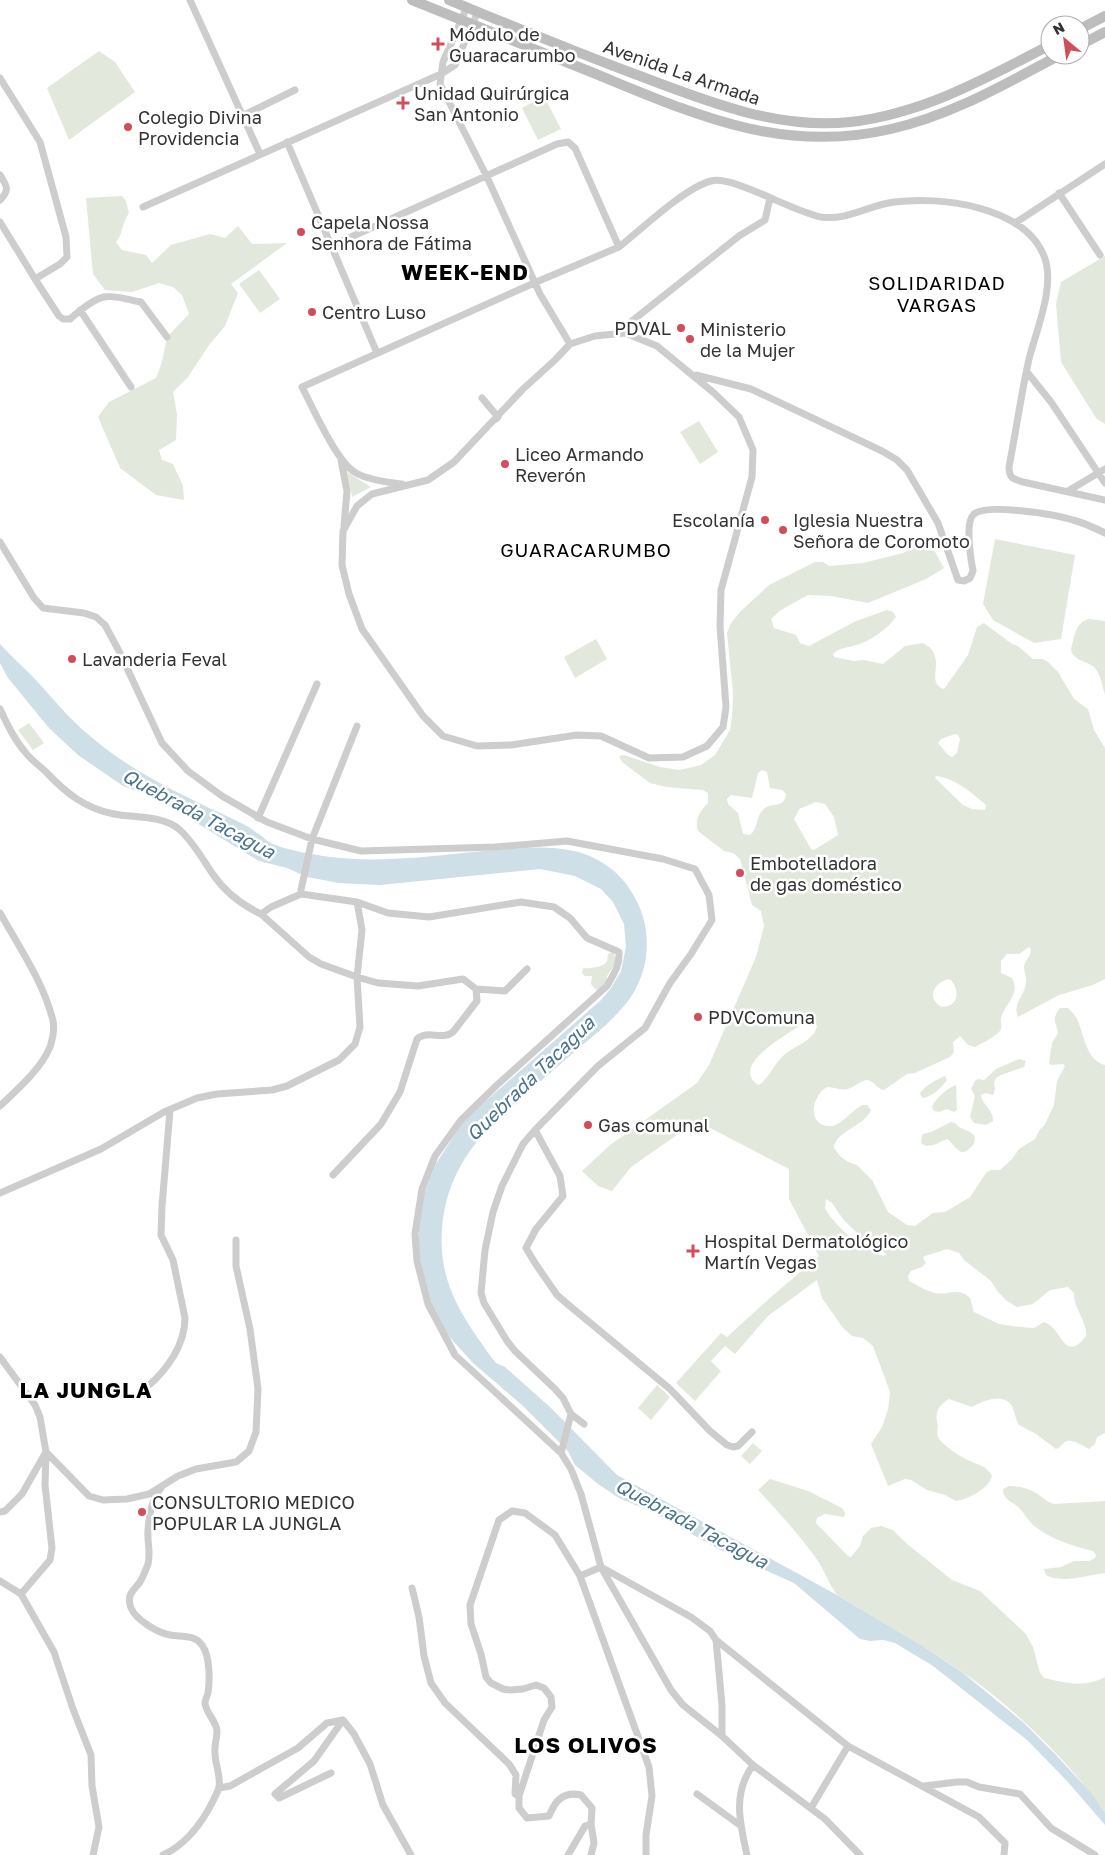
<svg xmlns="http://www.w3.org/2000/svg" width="1105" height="1855" font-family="'Golos Text',sans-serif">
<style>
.green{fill:#e3e8dd;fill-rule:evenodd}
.water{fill:#cfdfe8}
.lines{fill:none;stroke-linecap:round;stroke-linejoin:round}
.minor{stroke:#cdcdcd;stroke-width:7}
.secondary{stroke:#bdbdbd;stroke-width:10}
.poi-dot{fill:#d14d5a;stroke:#fff;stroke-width:2}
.labels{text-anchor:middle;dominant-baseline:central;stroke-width:5;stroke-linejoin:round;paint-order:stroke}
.poi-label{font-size:18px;fill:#333;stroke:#fff;text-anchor:start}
.street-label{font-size:18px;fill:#333;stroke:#fff}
.neighbourhood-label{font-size:19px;letter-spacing:1px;fill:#000;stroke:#fff}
.water-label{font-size:19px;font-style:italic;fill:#49748c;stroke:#fff}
.district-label{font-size:22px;font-weight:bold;letter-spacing:1px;fill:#000;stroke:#fff}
</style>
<rect width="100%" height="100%" fill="#fff"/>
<path class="green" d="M99,51L115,62L135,92L69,140L47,88Z
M544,96L561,129L538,140L522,108Z
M122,196L126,201L129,213C121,225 124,232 116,242L122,250L146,255L152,263L171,245L210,234L225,238L238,226L252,244L287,243L231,284L238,293L225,326L209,345L188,377L173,392L177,414L176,440L159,450L162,460L173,464L183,486L184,500L156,495L120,468L98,417L109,402L156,378L162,362L167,337L189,314L182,295L173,287L159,283L132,292L105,290L93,274L86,198Z
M1105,256V424L1096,418L1061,362L1056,304L1061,282Z
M259,270L280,299L260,313L239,284Z
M699,421L718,452L700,464L680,432Z
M347,472L371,487L352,497Z
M995,539L1075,555L1061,639L1034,643L993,620L983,604Z
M929,541L944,568L926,579L868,603L831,596L808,595L781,610L771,619L774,628L796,635L800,643L809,646L856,621L887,610L893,612L896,617C887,629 871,641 856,645C848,648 840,647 833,654L834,657L854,661L864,660L883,664L905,646L923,643C950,657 923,682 944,689L968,655L977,627L984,623L1012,644L1018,646L1033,659H1043L1049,663L1058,672L1074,699L1088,709L1094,730L1105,748V979L1093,985L1059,995L1018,1017C1012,1004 1025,995 1026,983C1027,977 1024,973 1024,967C1024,961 1031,958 1031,949L1029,947L1019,954H1007L1001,961V973L1012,978C1021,994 1005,1004 1001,1018C1000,1024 1004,1028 998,1033C993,1038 982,1043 975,1047L968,1045L960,1036L953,1042L954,1052L950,1057L915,1073L907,1074L884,1090C876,1089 874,1080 867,1080C860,1081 854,1087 848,1089C840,1091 835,1087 827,1087C811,1096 806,1128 832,1126C841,1125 853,1110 862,1105H867L871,1110C865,1126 834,1132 834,1148L840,1156L848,1162L857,1165L872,1180L888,1212L907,1225L915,1226L933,1213L945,1212L952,1208L970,1197L986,1173L991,1170H1000L1012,1159L1019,1149L1035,1139L1040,1129L1044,1126L1054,1105L1057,1081L1065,1066L1063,1064L1051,1065L1049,1063L1052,1043L1058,1033C1056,1021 1051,1020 1060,1008H1068C1072,1012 1076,1016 1078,1021C1084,1036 1087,1061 1105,1065V1433L1097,1437L1095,1444L1089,1449C1083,1446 1074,1439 1067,1441C1062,1443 1062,1447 1056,1449L1036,1434L1019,1425C1015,1419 1015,1412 1012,1406C1003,1392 983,1401 972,1407L949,1399C940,1404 935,1411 937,1421C939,1426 936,1433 938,1437C942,1445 962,1458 970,1461C979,1465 987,1466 992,1476C989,1489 968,1499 956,1501L945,1495L927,1490L911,1480L905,1479L888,1486L871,1444L882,1427L888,1410L890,1392L873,1346L863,1338L852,1336L843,1328L822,1298L817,1280L768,1316L735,1354L725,1346L711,1361L721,1371L695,1401L676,1383L721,1333L727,1337L771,1297L819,1256L789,1199V1169L697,1121L631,1167L612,1191L598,1186L582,1171L610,1145L697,1083L709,1065L756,957L764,926L761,911L752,905L740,859L733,853L724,851L698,831C694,819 700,811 708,803V793L703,790L666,787L650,783L622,762L619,756L624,755L660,767L680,770L701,765L715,755L730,730L732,717L733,693L727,633L731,623L741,611L769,585L815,562H823L829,566L863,563L903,553ZM955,734L958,735L960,739L957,753L952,757L948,755L938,743L941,739ZM762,770L767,772L770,788L782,790L786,794C784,809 773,802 765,808C755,815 759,828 750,835L743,834L738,813L728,804L727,799L731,795L752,798L758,773ZM936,776C954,778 971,792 985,804L986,807L985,810L972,809L963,805L935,778ZM816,802L825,804L834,817L838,835L814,850L811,849L794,819L799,809ZM948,979L951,980C960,991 959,1006 942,1007C926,998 933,984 948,979ZM809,1019L814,1021L817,1026C814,1041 794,1046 784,1055C775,1062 767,1082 758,1085C731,1067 780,1039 793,1030C799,1027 802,1022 809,1019ZM826,1199L832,1203L843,1219L861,1237L876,1244L885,1253L886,1255L883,1256C860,1245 838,1231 825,1208ZM947,1249L959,1253L964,1260L991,1281L998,1292L1007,1301L1017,1307L1033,1304L1050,1290L1068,1287L1074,1293C1074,1311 1087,1319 1086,1336C1064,1365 1062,1327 1044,1322L1034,1328L1020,1327L999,1324L974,1312L970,1298C958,1286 948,1296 935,1293C926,1291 917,1285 909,1281L908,1276L911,1271L922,1267L926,1263L923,1258L925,1256Z
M1089,619L1105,621V694C1102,686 1100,672 1094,667C1085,660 1075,662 1071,650C1074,638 1075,622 1089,619Z
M596,639L607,659L575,678L564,657Z
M29,723L44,743L33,750L18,730Z
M613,952L617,961L607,976V982L597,991L591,984L592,976H585L582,973L583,968C589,969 605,967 607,961C608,959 607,956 609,953Z
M1019,1059L1026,1061L1024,1067L1001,1075L996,1078L994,1083L995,1089L993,1095L986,1093L981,1095C982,1105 994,1110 993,1121L986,1125L974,1123L970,1117L975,1096L971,1089L975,1081L978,1079L984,1080L996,1069Z
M945,1076L947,1080C942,1087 932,1097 923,1098L921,1096L920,1093C926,1085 936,1080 945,1076Z
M956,1085L957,1110L954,1112L947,1109L939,1112L934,1111L932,1107C935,1099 947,1088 956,1085Z
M951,1122L955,1123C961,1131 970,1129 975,1137C975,1142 974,1145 970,1148C959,1159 956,1145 947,1139C939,1142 930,1150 921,1143L922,1136L923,1134L931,1132Z
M657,1385L670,1397L651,1420L638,1408Z
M753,1443L762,1451L750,1464L741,1456Z
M770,1479L808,1491L842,1508L845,1513L844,1517L825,1514L817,1518L816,1523L848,1556L851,1557L860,1546L863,1536L871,1528L881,1526L893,1530L906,1543L952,1580L980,1591L1026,1634L1033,1647L1040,1673L1044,1678C1066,1683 1084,1688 1105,1677V1813C1070,1762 1012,1706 961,1671C921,1644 879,1620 837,1595C829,1584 825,1572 818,1561C800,1535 779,1513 758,1490Z
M1009,1486C1018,1486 1028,1488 1036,1493C1043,1497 1046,1502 1054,1504L1105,1501V1573C1087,1575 1062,1584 1046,1575L1044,1569L1061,1567L1074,1561H1089L1095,1558L1096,1555L1093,1551C1072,1546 1048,1538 1032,1524C1027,1519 1024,1513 1020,1509C1013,1501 1003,1501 1003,1489Z"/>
<path class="water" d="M0,644C10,655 21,665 32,676C51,696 68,718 90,736C133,773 184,796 235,820C243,824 250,827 257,833C263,836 267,842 273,844C283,849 311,854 323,856C376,864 431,856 484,851C514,849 544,844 574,851C597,856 619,871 631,891C654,926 652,972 625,1005C610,1023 591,1038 573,1053C544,1079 513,1103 486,1131C460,1160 445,1190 442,1229C439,1272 453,1302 477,1337C483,1345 489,1355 496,1363L505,1367L550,1407L617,1475L837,1595L921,1645L962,1672L1024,1723L1056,1755L1093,1795L1105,1813V1825L1067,1781L1027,1740L933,1666L895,1643L883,1640L870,1641L860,1639L794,1583L720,1550L656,1514L619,1498L598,1484L575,1465L568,1451L522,1405L473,1363L445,1332L435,1314L423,1279L418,1243L421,1202L435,1165L465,1119L601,1000L611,988L621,971L626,947L624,924L613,902L601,889L575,876L540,869L380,885L339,883L307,877L287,868L259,861L156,798L123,786L78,755L49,728L8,678L0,663Z"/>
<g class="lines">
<path class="minor" d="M190,0L260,154
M467,7L443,62L440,84L487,177L540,294L570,344
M0,78L40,142L66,237L67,257L60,264L35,279L0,222
M244,115L295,90
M287,142L377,353
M0,175C7,186 10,190 0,200
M1059,193L1100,255
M143,207L441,74L455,65L478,11
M1015,223L1105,164
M331,246L557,144L568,142L575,148L619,247C642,229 684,188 711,181C733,175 793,212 821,217C847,221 869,205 894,202C941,196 1024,206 1044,256C1056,285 1036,331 1029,359C1021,395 1016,431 1009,467C1009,478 1013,479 1023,482L1105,500
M35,279L59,316L63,319H70C78,312 94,299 104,297C115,295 130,300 141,302L167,337
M80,310L131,387
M625,333L657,346L714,393L739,417L753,450L752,477L721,590L720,626L726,707L723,727L707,746L683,757L649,758L601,736L577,735L511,745L477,746L443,736L423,716L362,629L349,594L342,565L343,531L357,506L372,494L428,480L454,462L523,389L555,360L570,344L595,336Z
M625,333L632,321L739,236L765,220L770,198
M1027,372L1051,402L1105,483
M696,375L751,389L882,451L897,460L907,470L938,523L958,580L964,581L970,578L973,571C971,560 965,524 973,515C984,502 1057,515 1073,520C1084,523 1095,528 1105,533
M482,398L498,417L496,419
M341,460L347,491L344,526
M402,484C387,482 369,480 356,473C337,463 313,408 302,387L534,283L619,247
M1068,491L1105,469
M0,542L34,598L43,608L84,613L96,617L105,625L119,651L162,743L188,771L222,796L267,822L312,839L361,851L495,847L567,841L663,859L695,869L709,895L712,920L691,954L670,983L645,1028L598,1066L535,1130L523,1144L502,1186L493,1212L485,1250L481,1293L484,1303L507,1341L515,1351L555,1389L563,1398L571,1414L584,1424
M0,709C7,724 14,739 25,752C31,760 40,766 47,773C66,793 86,809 114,814C134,818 163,815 180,830C193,842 202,858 212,873C224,891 242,905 261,914L271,907L301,894L357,902L388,913L429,917L521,902L554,907L570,918L587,938L619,952C620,966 613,975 607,986L497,1085L461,1120L435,1156L422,1189L415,1234L417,1261L428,1304L455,1355L561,1453
M258,818L317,684
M301,894V890L312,839L357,726
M0,913C18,945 43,982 52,1017C55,1026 53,1038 50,1047C41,1069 17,1090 0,1106
M261,914L309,957L321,964L357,977L378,983L418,986L463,979L476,989L505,991L527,969
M535,1130L560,1176L563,1196L536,1229L526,1248L535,1263L557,1295L565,1302L670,1389L710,1431L727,1445L733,1447L738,1446L752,1432
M333,1175L381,1124L400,1092L417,1039C428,1029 442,1041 453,1032L477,1001L476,989
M0,1193L101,1149L164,1112L197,1098L217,1094L272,1090L287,1086L339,1060L355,1044L360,1027L357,977L362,930L357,902
M0,1357L35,1405L40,1417L46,1452L22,1494L5,1511L0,1512
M147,1387C167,1370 185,1345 185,1318L173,1260L161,1235L162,1206L170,1110
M571,1414L561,1453L571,1469L581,1494L601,1567L671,1690L683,1705L722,1736L753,1765L825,1819L860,1855
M46,1452L89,1496L103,1500L127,1499L149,1494L178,1476L196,1469L236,1462L249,1451L256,1432L258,1389L250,1329L236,1266V1240
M161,1488C152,1498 149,1516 148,1530C147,1542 151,1553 148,1564C146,1569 143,1577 140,1582C133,1591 126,1595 131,1608C136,1620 158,1633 170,1635C181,1637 194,1634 202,1645C210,1656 210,1679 208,1693C207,1697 205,1699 205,1703C206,1714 216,1720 217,1731C217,1738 214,1746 215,1753C215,1765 221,1775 219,1787C218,1792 215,1796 213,1801C202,1823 187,1844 163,1855
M580,1576L649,1767L652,1796L646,1835V1855
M0,1581L21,1594L54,1652L73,1709L91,1755L92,1786L99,1827L93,1855
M412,1588L419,1617L424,1656L431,1683L445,1703L509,1764L516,1775L515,1794L519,1796
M21,1594L50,1560L52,1548L45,1485L46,1453
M716,1640L722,1705V1736
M331,1773L279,1798L275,1794L314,1761L343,1720
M924,1786L957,1782H967L979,1787L1020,1794L1051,1828L1095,1855
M219,1788L230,1786L298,1748L327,1723L343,1720L354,1734L370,1764L383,1805L411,1855
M697,1794L741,1826
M811,1808L848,1746
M568,1855L585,1826L591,1824
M591,1855L594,1843L591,1824L592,1808L581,1795C563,1791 555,1801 549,1816L527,1818L519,1808V1796L544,1720L552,1707L551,1697L544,1688L536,1685L523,1689L510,1690L503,1689L491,1683L486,1677L481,1654L471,1624L470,1605L499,1520L512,1511L525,1513L555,1535L580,1576L601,1567L691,1617L710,1631L716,1640L848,1746L979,1817L1005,1843L1004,1855
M747,1855C740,1823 732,1794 753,1765"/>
<path class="secondary" d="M412,0C472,24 531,48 591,72C692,113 779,155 891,129C952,115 1005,84 1060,55
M449,0C510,25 570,50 632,73C701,99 774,130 850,122C922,114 987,78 1050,45
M1080,29L1105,16
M1080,45L1105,32"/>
</g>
<g class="poi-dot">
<path d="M435.5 36.5h5v5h5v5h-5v5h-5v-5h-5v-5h5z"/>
<path d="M400.5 95.5h5v5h5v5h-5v5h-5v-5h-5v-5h5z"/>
<circle cx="128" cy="127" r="5"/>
<circle cx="301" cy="232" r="5"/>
<circle cx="312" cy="312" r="5"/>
<circle cx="681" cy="328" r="5"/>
<circle cx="690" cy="339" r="5"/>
<circle cx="505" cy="464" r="5"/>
<circle cx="765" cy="520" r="5"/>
<circle cx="783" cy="530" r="5"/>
<circle cx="72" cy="659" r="5"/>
<circle cx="740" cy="873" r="5"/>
<circle cx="698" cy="1017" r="5"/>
<circle cx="588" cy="1125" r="5"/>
<path d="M690.5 1243.5h5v5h5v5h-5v5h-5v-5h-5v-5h5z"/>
<circle cx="142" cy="1512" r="5"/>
</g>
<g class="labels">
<g class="poi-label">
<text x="449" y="34">Módulo de<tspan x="449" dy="21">Guaracarumbo</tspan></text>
<text x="414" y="93">Unidad Quirúrgica<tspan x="414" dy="21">San Antonio</tspan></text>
<text x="138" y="117">Colegio Divina<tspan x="138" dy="21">Providencia</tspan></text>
<text x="311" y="222">Capela Nossa<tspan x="311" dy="21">Senhora de Fátima</tspan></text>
<text x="322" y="312">Centro Luso</text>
<text x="671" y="328" text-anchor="end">PDVAL</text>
<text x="700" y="329">Ministerio<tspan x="700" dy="21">de la Mujer</tspan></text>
<text x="515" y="454">Liceo Armando<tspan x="515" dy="21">Reverón</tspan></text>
<text x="755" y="520" text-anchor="end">Escolanía</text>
<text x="793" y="520">Iglesia Nuestra<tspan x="793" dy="21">Señora de Coromoto</tspan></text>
<text x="82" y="659">Lavanderia Feval</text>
<text x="750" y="863">Embotelladora<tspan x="750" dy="21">de gas doméstico</tspan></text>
<text x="708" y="1017">PDVComuna</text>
<text x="598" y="1125">Gas comunal</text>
<text x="704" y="1241">Hospital Dermatológico<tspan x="704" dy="21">Martín Vegas</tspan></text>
<text x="152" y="1502">CONSULTORIO MEDICO<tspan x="152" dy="21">POPULAR LA JUNGLA</tspan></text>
</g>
<g class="street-label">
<text transform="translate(682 72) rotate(19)">Avenida La Armada</text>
</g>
<g class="neighbourhood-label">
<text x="937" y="282">SOLIDARIDAD<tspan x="937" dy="22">VARGAS</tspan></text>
<text x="586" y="549">GUARACARUMBO</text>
</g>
<g class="water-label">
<text transform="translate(199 813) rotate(28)">Quebrada Tacagua</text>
<text transform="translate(530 1078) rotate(-44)">Quebrada Tacagua</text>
<text transform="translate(692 1523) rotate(28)">Quebrada Tacagua</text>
</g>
<g class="district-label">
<text x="465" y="271">WEEK-END</text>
<text x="86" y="1389">LA JUNGLA</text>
<text x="586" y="1744">LOS OLIVOS</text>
</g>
</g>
<g transform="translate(1065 40) rotate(331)"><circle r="24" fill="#ffffff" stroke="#adadad"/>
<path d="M0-4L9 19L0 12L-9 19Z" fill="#d14d5a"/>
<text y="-8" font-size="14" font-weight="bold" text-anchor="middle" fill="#333333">N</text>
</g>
</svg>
